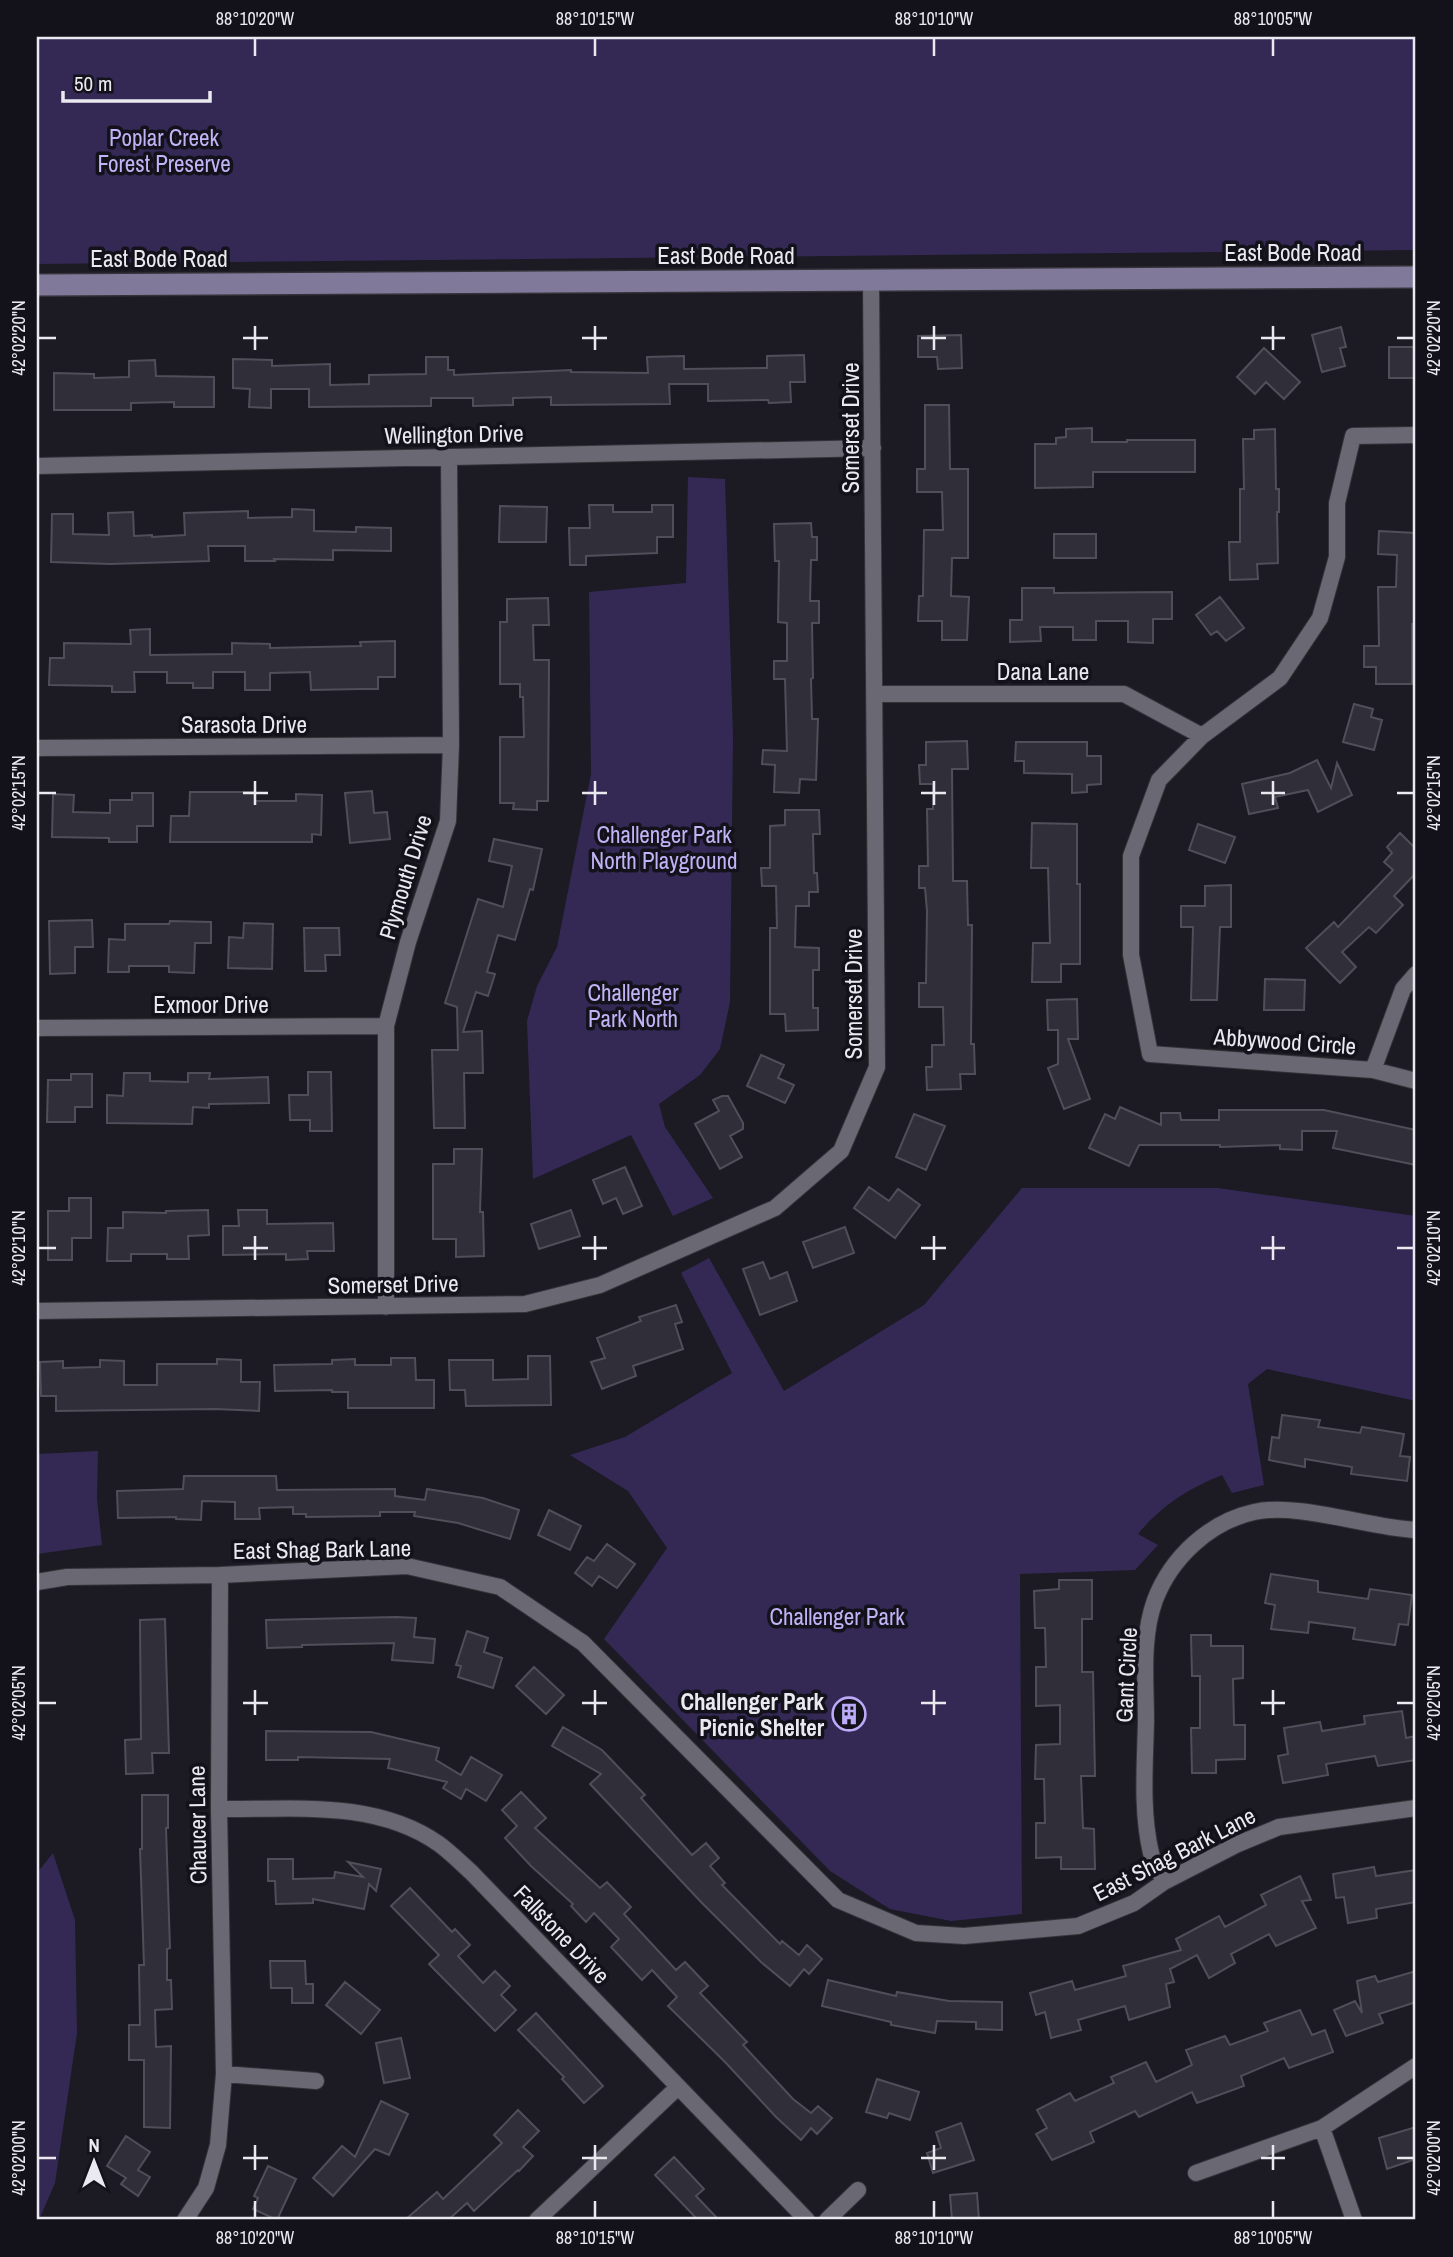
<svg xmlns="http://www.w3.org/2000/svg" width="1453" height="2257" font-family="'Archivo Narrow',sans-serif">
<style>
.green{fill:#342955}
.building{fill:#302e38;stroke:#504f59;stroke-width:2}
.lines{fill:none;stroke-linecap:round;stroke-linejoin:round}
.street-casing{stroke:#343339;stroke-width:18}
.secondary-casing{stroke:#343339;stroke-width:24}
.street{stroke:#6a6873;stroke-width:16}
.secondary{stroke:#80799a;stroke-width:21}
.ticks{fill:none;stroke:#eae9ef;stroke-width:2.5}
.labels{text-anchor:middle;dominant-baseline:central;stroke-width:7;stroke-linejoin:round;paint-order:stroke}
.park-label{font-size:23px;fill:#c0b3f6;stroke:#13111a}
.street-label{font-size:23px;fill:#eae9ef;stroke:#13111a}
.poi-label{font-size:23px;font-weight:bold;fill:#eae9ef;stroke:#13111a;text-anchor:end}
.neatline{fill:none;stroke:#eae9ef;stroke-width:2.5}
.ticks-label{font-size:18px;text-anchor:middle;fill:#eae9ef}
</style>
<rect width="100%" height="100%" fill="#1c1a23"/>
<path class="green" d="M37,37H1416V250L37,264Z
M688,477L725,479L733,737L730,1002L720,1049L700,1075L659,1104L665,1127L713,1198L673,1216L631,1135L533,1179L527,1021L537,986L557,947L591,774L589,592L686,583Z
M1022,1188H1218L1416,1216V1401L1267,1369L1248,1384L1264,1485L1232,1493L1222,1475C1188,1489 1162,1505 1138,1534L1158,1545L1135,1570L1020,1574L1022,1914L951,1921L890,1909L830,1871L604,1639L667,1548L628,1491L570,1455L625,1437L732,1373L681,1273L709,1258L784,1391L924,1305Z
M98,1451L97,1499L102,1545L37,1554V1454Z
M53,1853L75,1920L77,2033L55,2183L39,2220H37V1873Z"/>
<path class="building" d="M1341,327L1346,347L1340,348L1345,366L1322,372L1312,335Z
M961,335L962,368L938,369L937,357H918V336Z
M1389,347H1416V378H1389Z
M1264,348L1300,382L1284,399L1266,382L1255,394L1237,377Z
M804,355L805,382H790L791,402L769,403L768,400L708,401V384H669L670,404L551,405V397L513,398V405L473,406V398H431V406L309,407V389H271V408L249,407L250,389L233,388V359L272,360V366L330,364V385L369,384V375L426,374V357H448V370H454V375L571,370V372L648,373L647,357L684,356V369L767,368V356Z
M155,360L156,376L214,377V407H174V402L131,403V410H54V373L94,374V378L129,377V361Z
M925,405H949L950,469H968V558H952L951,596L969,597L967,640H942V621H918L919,596H923L924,530H943L942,492H917V469H925Z
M1092,428V442H1127V440H1195V472H1093V487L1035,488V444H1056V438L1066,437V429Z
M1275,429L1276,489H1279V512H1277L1278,563L1257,564L1258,579L1230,580L1229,542H1240V489H1244L1243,439H1254V430Z
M589,505H613V512H652V505H673V537H657V553L586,556V565H570L569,528H590Z
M500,506L547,507L546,542H499Z
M292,509L314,510V531L356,532V527L391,528V551L333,550V560L274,559L275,561H245V546H208L209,561L110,564L51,562L52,514H73V534L109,535L108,513L133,512L134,536L152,535V537L185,535L184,513L248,511V518L292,517Z
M811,523L812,537H817V560H811L810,601H819V623H812L813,678L811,679L812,719H818L816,780L800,779L799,793L774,792L775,765L762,764L763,750L787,751L785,679H774V661H787V623L778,622L779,561H775L774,524Z
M1379,531L1416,533V624H1412V684H1376V667H1364V646H1379L1378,587H1396L1397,555L1378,554Z
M1054,534H1096V558H1054Z
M1022,588H1054V593L1172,592V619H1153V643L1128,642V621H1096V640H1073V627H1040L1041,641L1010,642V620H1022Z
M1220,597L1244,628L1226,641L1217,631L1211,635L1196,615Z
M548,598L549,625H533L534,660H549L548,801H537V810L513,809L514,803H500V737H524L523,697H520V684H500V622H507V599Z
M150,629V655L232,654V643L270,644V648L361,646L360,642L395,641V677H378V689H362L311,690L310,672L270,673V690H245V672H213V688H193V683H167V672H134L135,692H112V686L49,685L50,658H64V643L131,644L130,630Z
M1354,704L1373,709L1371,717L1382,720L1374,750L1343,742Z
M967,741L968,769H952L953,881H967L968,925H972L971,1044H974L975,1074H960L961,1089L927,1090L926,1067H932V1045H944L943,1007H919V983H926L927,911L925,888H919V866H928L927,809H933V784H920L919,765H926V742Z
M1016,742H1087V756H1101V784L1087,785V792L1072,793V774L1024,773V761H1015Z
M1317,760L1331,788L1337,763L1352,795L1318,812L1308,790L1275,797L1278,808L1249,814L1242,784L1290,773Z
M372,791L374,813L387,812L390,839L350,843L345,793Z
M190,792H255V801H296V794L322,795L321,835L312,834V842H170L171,816H189Z
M132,793H153V826H137V842H109V838L52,837L53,794L74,795L73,812L110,813V800H132Z
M785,810H819L820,834H813L814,873H817L818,892H809V906H796L795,947L819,948V970H813V1008H818V1030L786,1031L785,1014H770V928H777L776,886H762L761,868H770V826L785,825Z
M1032,823L1077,824V884H1080V964H1061V982H1032L1033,943H1050L1048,868H1031Z
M1198,824L1235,837L1225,863L1189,850Z
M1400,833L1416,849V873L1394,896L1403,905L1376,933L1369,927L1342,952L1356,967L1340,983L1306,948L1334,922L1338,927L1393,870L1384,862L1392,853L1387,847Z
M494,839L542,849L533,890L530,889L515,940L498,935L487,972L495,974L488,996L476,992L463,1032L482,1031L483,1073H464L465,1128H434L432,1050H458L457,1007L445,1003L478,899L503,907L512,866L489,861Z
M1231,885V927H1220L1217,1000H1191L1193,927H1181V906H1205V886Z
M92,920L93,947H75V973L50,974L49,921Z
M170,921L211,922V943H195L194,973L169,972V966H129V972H108L109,939L125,940V924H169Z
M244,923L273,924L272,969L228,968L229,937L243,938Z
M304,928H339L340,955H325L326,971H305Z
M1265,979L1305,980L1304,1010H1264Z
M1077,999L1078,1039H1068L1090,1099L1064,1109L1048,1068L1058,1064V1030H1048L1047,1000Z
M761,1055L784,1065L778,1078L794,1085L785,1103L747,1086Z
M308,1072H331L332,1131H310V1120H290L289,1095H308Z
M124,1073H150V1081L188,1082V1073H210L209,1079L268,1077L269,1103L209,1104V1108L193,1107L192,1124L107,1123V1095L123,1096Z
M71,1074H92V1107H75V1122H47L48,1080H71Z
M722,1096H728L743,1123V1129L730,1136L742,1157L720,1169L695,1124L719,1111L713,1100Z
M1120,1107L1161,1125V1113H1180L1181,1120H1219V1110H1324L1416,1130V1165L1333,1148L1337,1131H1302V1150L1280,1149V1145L1220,1147V1145H1139L1129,1166L1089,1148L1105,1114L1115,1119Z
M914,1114L945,1126L926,1170L896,1157Z
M454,1149H482L480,1212H483L484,1256L456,1257V1239H433V1164H454Z
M625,1167L642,1206L623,1214L616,1198L603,1204L593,1180Z
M869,1187L889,1201L898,1189L920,1205L895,1238L854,1208Z
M69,1198H91V1238H72V1260H48V1211H69Z
M208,1210L209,1235L188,1236L189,1259H167V1254H131V1261H107L108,1228H123V1212L166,1213V1211Z
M238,1210H267V1224L333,1223L334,1251H307L308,1259L286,1260V1254L223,1255V1226H239Z
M571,1210L580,1236L539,1249L531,1224Z
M845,1227L854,1253L813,1268L803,1242Z
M763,1262L770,1279L787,1272L797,1301L760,1315L743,1269Z
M676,1305L682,1322L675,1324L683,1349L633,1366L636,1376L602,1389L591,1362L605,1358L597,1338L641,1321L639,1317Z
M528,1356H550L551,1405L466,1406L465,1390H450L449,1360H493V1380L528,1379Z
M391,1358H415L416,1380H434V1408H348V1392H332V1390L275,1391L274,1365L332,1364V1360L355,1359V1365H391Z
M217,1359L241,1360V1382H260L259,1411L215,1409L56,1411V1396H41L40,1362L63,1361V1368L100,1367V1360L124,1361V1385H157V1364H217Z
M1282,1415L1320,1420L1318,1427L1360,1433L1362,1427L1404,1434L1400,1456L1410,1457L1407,1481L1351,1474L1352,1467L1305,1459V1467L1269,1460L1272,1437L1279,1438Z
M184,1476H276L277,1490L395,1489V1496L425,1500L427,1489L483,1498L519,1510L510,1539L458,1523L414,1516L415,1512H380V1516L306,1517V1514H293V1507L259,1508L260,1519H235V1502L202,1501L201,1520L176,1519V1517L118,1518L117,1491L183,1489Z
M549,1510L581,1526L570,1550L538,1535Z
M607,1544L635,1564L617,1588L599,1576L592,1586L575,1573L587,1557L594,1561Z
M1271,1574L1318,1581V1592L1368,1599L1370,1589L1412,1595L1408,1625L1399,1624L1395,1645L1353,1639L1355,1628L1309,1622L1308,1633L1271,1629L1275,1605L1265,1603Z
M1059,1580H1092V1619H1082V1672H1093L1095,1776H1081L1083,1828L1094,1829L1095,1869H1061V1857L1036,1858V1823H1045L1044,1779H1035L1036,1745L1060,1744V1705L1036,1706V1667H1046L1045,1628H1035L1034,1591L1059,1589Z
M396,1617L416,1618L414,1637L435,1639L433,1663L392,1660L394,1643L302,1645V1647L267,1648L266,1620Z
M165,1619L169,1753H152L153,1773L126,1774L125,1740L141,1739L140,1620Z
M467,1631L488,1638L484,1652L502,1658L493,1688L458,1677L461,1666L456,1665Z
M1191,1635H1211V1646H1243V1678L1233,1679L1234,1725H1245V1759L1216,1760V1773H1192L1191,1728H1200V1676H1192Z
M534,1667L564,1695L546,1714L516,1686Z
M1402,1711L1406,1738L1416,1736V1760L1378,1766L1375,1756L1326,1764L1328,1775L1283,1783L1278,1756L1288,1754L1284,1728L1320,1722L1322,1731L1365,1724L1364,1716Z
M563,1727L602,1750L645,1795L641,1798L692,1855L706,1843L719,1858L710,1866L725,1883L722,1885L780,1944L782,1941L799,1955L807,1945L822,1959L809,1974L804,1969L790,1986L761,1962L702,1903L590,1784L601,1774L552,1746Z
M266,1731L371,1732L439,1748L436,1760L461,1775L471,1757L502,1775L486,1801L466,1789L461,1799L443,1788L447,1782L388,1768L390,1759L298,1757V1760H266Z
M521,1792L546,1818L535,1828L600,1888L607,1882L631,1907L624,1914L676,1970L685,1962L708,1986L700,1993L747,2042L743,2045L793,2099L811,2113L818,2106L832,2118L817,2134L811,2128L801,2140L776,2117L725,2062L668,2006L677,1997L652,1970L642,1980L611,1947L619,1939L594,1913L586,1922L571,1906L573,1904L531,1866L505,1838L517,1826L502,1810Z
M142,1795H168V1828H166L170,1948L167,1949V1980H171L172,2009L155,2010L156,2047L171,2046L170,2128L144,2127V2060H129V2025H140L139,1965H144L140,1849H142Z
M268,1859H293V1879L334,1878L335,1872L363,1877L348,1862L381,1869L376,1891L369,1884L364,1909L313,1899V1903L276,1904L275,1881H268Z
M1374,1867L1376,1876L1416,1870V1902L1376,1909L1377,1918L1348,1923L1344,1897L1336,1898L1333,1874Z
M1300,1876L1311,1900L1302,1901L1316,1928L1276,1946L1269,1934L1231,1954L1235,1963L1209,1978L1197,1955L1170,1969L1174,1982L1166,1984L1170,2007L1129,2020L1125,2006L1078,2020L1081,2030L1051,2038L1045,2012L1036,2015L1030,1993L1072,1981L1075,1990L1126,1976L1123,1966L1181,1950L1176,1939L1219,1916L1225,1927L1266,1905L1261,1895Z
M410,1888L452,1932L455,1929L470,1945L458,1956L483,1983L495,1971L510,1986L501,1995L516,2010L495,2031L429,1964L439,1955L391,1906Z
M270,1961H305L306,1984H313V2003H292V1988H271Z
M1416,1971V2002L1379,2014L1383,2023L1346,2036L1334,2010L1355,2001L1362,2013L1357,1981L1375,1976L1378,1982Z
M828,1980L896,1996L897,1992L949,2001L1002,2002V2030L976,2029V2022L937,2021L935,2033L891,2025V2022L822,2006Z
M345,1982L380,2010L361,2034L326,2005Z
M1300,2010L1312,2035L1325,2030L1333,2052L1289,2068L1284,2058L1241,2076L1244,2086L1197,2103L1192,2092L1139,2117L1135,2111L1090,2132L1094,2142L1052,2160L1036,2134L1047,2128L1037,2110L1070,2093L1075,2101L1114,2083L1111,2077L1146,2062L1156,2082L1192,2065L1186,2050L1225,2036L1230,2045L1268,2031L1264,2023Z
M536,2013L603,2086L584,2103L562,2079L564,2077L518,2030Z
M401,2038L410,2078L384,2083L376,2043Z
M877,2079L919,2092L910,2120L889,2113L887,2118L866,2112Z
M381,2101L408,2114L389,2155L375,2149L333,2196L313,2178L342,2146L355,2157Z
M518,2110L539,2131L523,2147L533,2156L519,2171L518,2170L474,2211L467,2203L448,2220H405L437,2192L443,2199L502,2143L494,2135Z
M961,2123L974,2160L933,2173L927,2153L941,2148L936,2132Z
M1416,2127V2159L1387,2169L1379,2138Z
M126,2136L150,2152L138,2170L150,2177L138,2196L121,2184L126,2178L107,2166Z
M674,2157L704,2189L696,2196L719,2220H698L655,2175Z
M268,2166L296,2179L277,2220L253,2209L258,2198L254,2196Z
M977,2193L979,2220H952L950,2195Z"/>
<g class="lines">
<defs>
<path id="street" d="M1416,435L1353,436L1337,503V557L1320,618L1280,678L1202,736L1159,780L1131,856V955L1150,1054L1373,1070L1416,1081
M37,466L873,448
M874,694H1124L1202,736
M37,748L451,745
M37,1028L386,1026
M1373,1070L1403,989L1416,974
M386,1307V1026L408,942L448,821L451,745L449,457
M37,1311L525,1304L600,1285L775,1208L841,1151L877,1067L871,281
M37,1582L67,1577L220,1575L407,1566L500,1587L583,1643L838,1900L916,1933L964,1936L1078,1926L1134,1903L1164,1882L1238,1844L1279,1827L1416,1808
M219,1809C293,1810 375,1799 439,1844C450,1852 461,1863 471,1872L807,2220
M1164,1882C1160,1873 1153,1863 1151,1853C1141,1811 1145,1765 1146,1721C1146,1682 1141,1638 1155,1600C1171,1558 1209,1522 1254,1512C1298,1502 1369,1528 1416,1530
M224,2074L316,2081
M1322,2128L1354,2220
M1196,2173L1322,2128L1416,2066
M185,2220L206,2188L218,2145L224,2074L219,1809L220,1575
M537,2220L677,2088
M827,2220L858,2190"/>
<path id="secondary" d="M37,285L1416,277"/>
</defs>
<use href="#street" class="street-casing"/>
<use href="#secondary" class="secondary-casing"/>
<use href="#street" class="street"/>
<use href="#secondary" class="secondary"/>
</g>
<path class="ticks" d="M255,38V56M595,38V56M934,38V56M1273,38V56M255,326V350M595,326V350M934,326V350M1273,326V350M38,338H56M243,338H268M582,338H607M921,338H946M1261,338H1285M1397,338H1414M255,781V805M595,781V805M934,781V805M1273,781V805M38,793H56M243,793H268M582,793H607M921,793H946M1261,793H1285M1397,793H1414M255,1236V1260M595,1236V1260M934,1236V1260M1273,1236V1260M38,1248H56M243,1248H268M582,1248H607M921,1248H946M1261,1248H1285M1397,1248H1414M255,1690V1715M595,1690V1715M934,1690V1715M1273,1690V1715M38,1703H56M243,1703H268M582,1703H607M921,1703H946M1261,1703H1285M1397,1703H1414M255,2145V2170M595,2145V2170M934,2145V2170M1273,2145V2170M38,2158H56M243,2158H268M582,2158H607M921,2158H946M1261,2158H1285M1397,2158H1414M255,2201V2218M595,2201V2218M934,2201V2218M1273,2201V2218"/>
<defs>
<symbol id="building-ring" viewBox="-11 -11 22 22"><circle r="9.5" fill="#13111a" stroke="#baaaf7" stroke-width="1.5"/><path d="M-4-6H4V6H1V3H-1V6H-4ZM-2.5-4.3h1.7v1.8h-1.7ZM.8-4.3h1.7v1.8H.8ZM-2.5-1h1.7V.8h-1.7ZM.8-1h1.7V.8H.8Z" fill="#baaaf7"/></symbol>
</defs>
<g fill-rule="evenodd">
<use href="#building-ring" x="830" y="1695" width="38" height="38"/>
</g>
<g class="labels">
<g class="park-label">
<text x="164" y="137">Poplar Creek<tspan x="164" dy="26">Forest Preserve</tspan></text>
<text x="664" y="834">Challenger Park<tspan x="664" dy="26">North Playground</tspan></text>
<text x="633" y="992">Challenger<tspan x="633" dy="26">Park North</tspan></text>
<text x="837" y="1616">Challenger Park</text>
</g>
<g class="street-label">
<text x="1293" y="252">East Bode Road</text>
<text x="726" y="255">East Bode Road</text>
<text x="159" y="258">East Bode Road</text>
<text transform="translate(850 428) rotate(-90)">Somerset Drive</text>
<text transform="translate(454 434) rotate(-1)">Wellington Drive</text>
<text x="1043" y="671">Dana Lane</text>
<text x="244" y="724">Sarasota Drive</text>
<text transform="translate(405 877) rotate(-73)">Plymouth Drive</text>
<text transform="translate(853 994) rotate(-90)">Somerset Drive</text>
<text x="211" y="1004">Exmoor Drive</text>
<text transform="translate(1285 1041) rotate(4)">Abbywood Circle</text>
<text transform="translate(393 1284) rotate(-1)">Somerset Drive</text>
<text transform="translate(322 1549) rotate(-1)">East Shag Bark Lane</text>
<text transform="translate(1126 1675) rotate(-87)">Gant Circle</text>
<text transform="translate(197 1825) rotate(-91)">Chaucer Lane</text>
<text transform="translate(1174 1854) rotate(-27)">East Shag Bark Lane</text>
<text transform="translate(562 1934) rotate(46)">Fallstone Drive</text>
</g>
<g class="poi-label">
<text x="824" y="1701">Challenger Park<tspan x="824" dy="26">Picnic Shelter</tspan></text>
</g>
</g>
<rect width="1453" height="2257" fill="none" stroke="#13111a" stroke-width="77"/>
<g transform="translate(94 2162)" stroke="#13111a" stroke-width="5" paint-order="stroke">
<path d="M0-5L12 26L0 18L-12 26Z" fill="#eae9ef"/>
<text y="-10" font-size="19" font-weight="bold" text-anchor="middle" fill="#eae9ef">N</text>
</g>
<path d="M63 91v10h147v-10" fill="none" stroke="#eae9ef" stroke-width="3.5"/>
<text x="74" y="91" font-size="21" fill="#eae9ef" stroke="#13111a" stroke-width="5" paint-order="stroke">50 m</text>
<rect x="38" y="38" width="1376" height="2180" class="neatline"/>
<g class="ticks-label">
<text x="255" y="25">88°10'20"W</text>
<text x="595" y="25">88°10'15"W</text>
<text x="934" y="25">88°10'10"W</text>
<text x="1273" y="25">88°10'05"W</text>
<text transform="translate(19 338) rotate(-90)" y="6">42°02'20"N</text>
<text transform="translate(1434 338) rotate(-90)" y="6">42°02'20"N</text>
<text transform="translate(19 793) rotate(-90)" y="6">42°02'15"N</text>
<text transform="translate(1434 793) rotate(-90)" y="6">42°02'15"N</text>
<text transform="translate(19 1248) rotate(-90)" y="6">42°02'10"N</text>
<text transform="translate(1434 1248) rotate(-90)" y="6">42°02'10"N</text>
<text transform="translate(19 1703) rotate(-90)" y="6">42°02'05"N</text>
<text transform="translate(1434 1703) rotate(-90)" y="6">42°02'05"N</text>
<text transform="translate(19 2158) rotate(-90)" y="6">42°02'00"N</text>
<text transform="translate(1434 2158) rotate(-90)" y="6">42°02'00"N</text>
<text x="255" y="2244">88°10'20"W</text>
<text x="595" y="2244">88°10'15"W</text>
<text x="934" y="2244">88°10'10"W</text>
<text x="1273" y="2244">88°10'05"W</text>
</g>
</svg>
